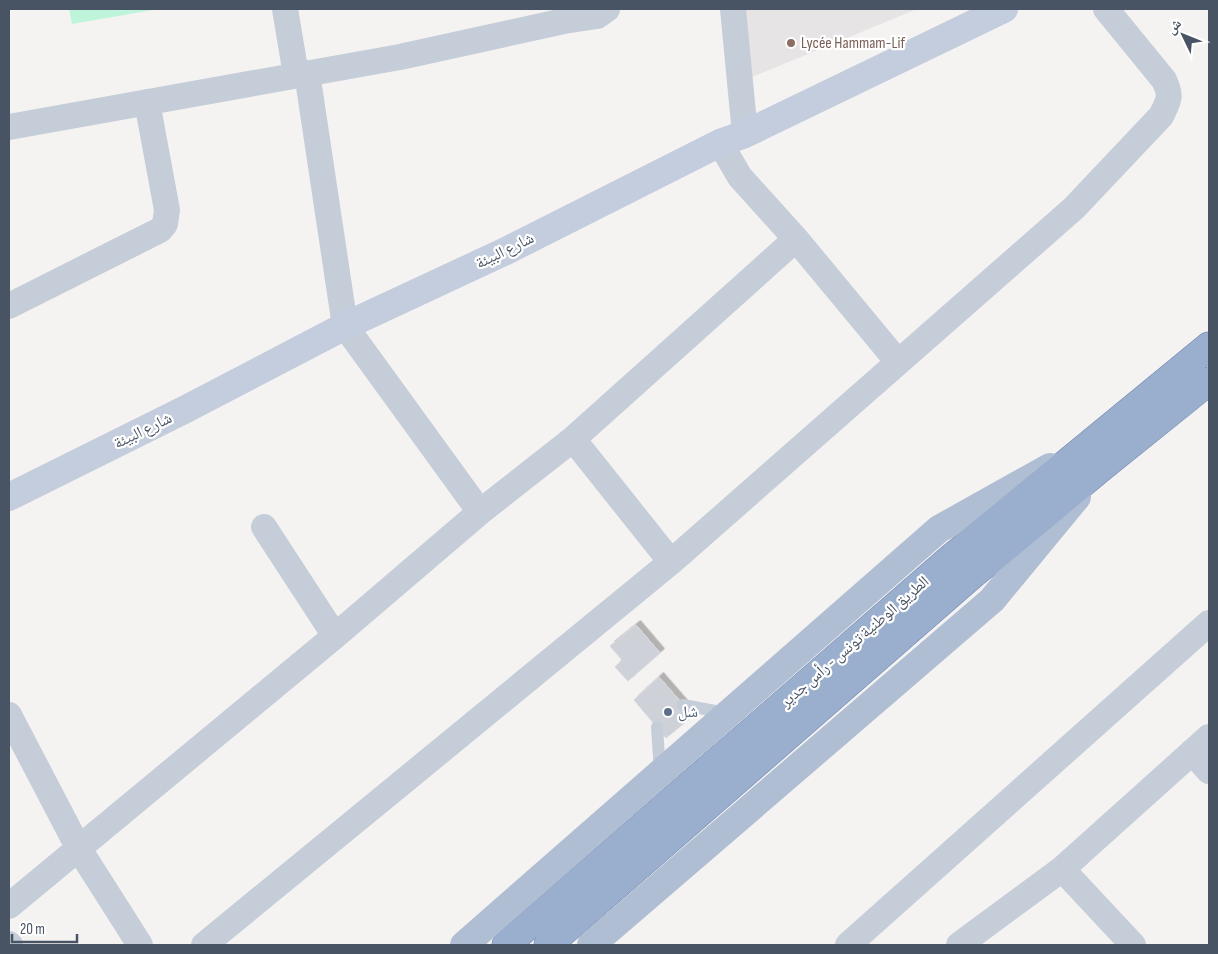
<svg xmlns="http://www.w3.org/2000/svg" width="1218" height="954" font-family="'Sofia Sans Condensed','Noto Naskh Arabic',sans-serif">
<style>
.education{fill:#e6e4e4}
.green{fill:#bef5da}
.building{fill:#ced1d8;stroke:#d6d7de;filter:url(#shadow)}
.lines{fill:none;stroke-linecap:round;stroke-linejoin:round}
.trunk-casing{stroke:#7088b2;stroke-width:29}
.service{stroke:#c5cdd8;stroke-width:12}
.minor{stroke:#c5cdd8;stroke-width:26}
.secondary{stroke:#c4cddd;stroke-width:28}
.primary{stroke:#b0bed4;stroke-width:28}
.trunk{stroke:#9aaecd;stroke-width:28}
.education-dot{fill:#8d6e63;stroke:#fff;stroke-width:2}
.service-dot{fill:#5c6f8a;stroke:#fff;stroke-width:2}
.labels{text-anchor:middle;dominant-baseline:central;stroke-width:4.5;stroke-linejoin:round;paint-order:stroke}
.education-label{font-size:16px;fill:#785e54;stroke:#fff;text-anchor:start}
.street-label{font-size:16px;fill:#485363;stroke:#fff}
.service-label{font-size:16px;fill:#4e5e75;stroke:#fff;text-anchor:start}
</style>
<defs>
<filter id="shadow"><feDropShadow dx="4.5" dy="-4.5" stdDeviation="0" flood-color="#0004"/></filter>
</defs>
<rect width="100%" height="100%" fill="#f5f3f2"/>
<path class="education" d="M744,9H917L752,77Z"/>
<path class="green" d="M69,9H159L72,24Z"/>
<path class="building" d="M636,625L660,653L628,681L615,667L622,660L610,646Z
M659,677L693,716L666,738L634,700Z"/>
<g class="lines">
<defs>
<path id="trunk" d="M506,945L951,558L1209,346
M548,945L972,575L1102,467L1209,381"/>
</defs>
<use href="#trunk" class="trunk-casing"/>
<path class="service" d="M683,705L726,713
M657,727L660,772"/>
<path class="minor" d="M285,9L296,75
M733,9L745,134
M307,73L345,326L480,512
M9,127L400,57L564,21L597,16L607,9
M720,143L740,177L796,239L898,362
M9,306L160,230L165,224L167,210L147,102
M573,439L671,562
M264,527L335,636
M9,715L79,849L140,945
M1192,752L1209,771
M1062,869L1133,945
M9,906L335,636L480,512L573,439L796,239
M9,944L10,945
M204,945L671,562L1074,208L1161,116C1169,100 1172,97 1164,80L1106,9
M848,945L1209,623
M959,945L1062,869L1209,737"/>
<path class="secondary" d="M9,497L186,409L345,326L506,251L720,143L745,134L1004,9"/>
<path class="primary" d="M464,945L939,529L1050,467
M591,945L992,600L1077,497"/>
<use href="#trunk" class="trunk"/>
</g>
<circle class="education-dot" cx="791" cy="43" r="5"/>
<circle class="service-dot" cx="668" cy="712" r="5"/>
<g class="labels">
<g class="education-label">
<text x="801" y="43">Lycée Hammam-Lif</text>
</g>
<g class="street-label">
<text transform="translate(505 251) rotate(-26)">شارع البيئة</text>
<text transform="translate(143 431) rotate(-26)">شارع البيئة</text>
<text transform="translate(855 642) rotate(-41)">الطريق الوطنية تونس - رأس جدير</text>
</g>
<g class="service-label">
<text x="678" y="712">شل</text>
</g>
</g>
<rect width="1218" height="954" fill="none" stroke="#485363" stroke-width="20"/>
<g transform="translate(1183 35) rotate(313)" stroke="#ffffff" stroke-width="4" paint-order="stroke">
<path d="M0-4L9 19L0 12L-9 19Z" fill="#485363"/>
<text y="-8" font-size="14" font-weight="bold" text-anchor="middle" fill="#485363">ش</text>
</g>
<path d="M12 934v8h65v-8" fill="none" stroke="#485363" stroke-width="2.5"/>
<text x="20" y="934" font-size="15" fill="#485363" stroke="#ffffff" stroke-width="4" paint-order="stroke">20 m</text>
</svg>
